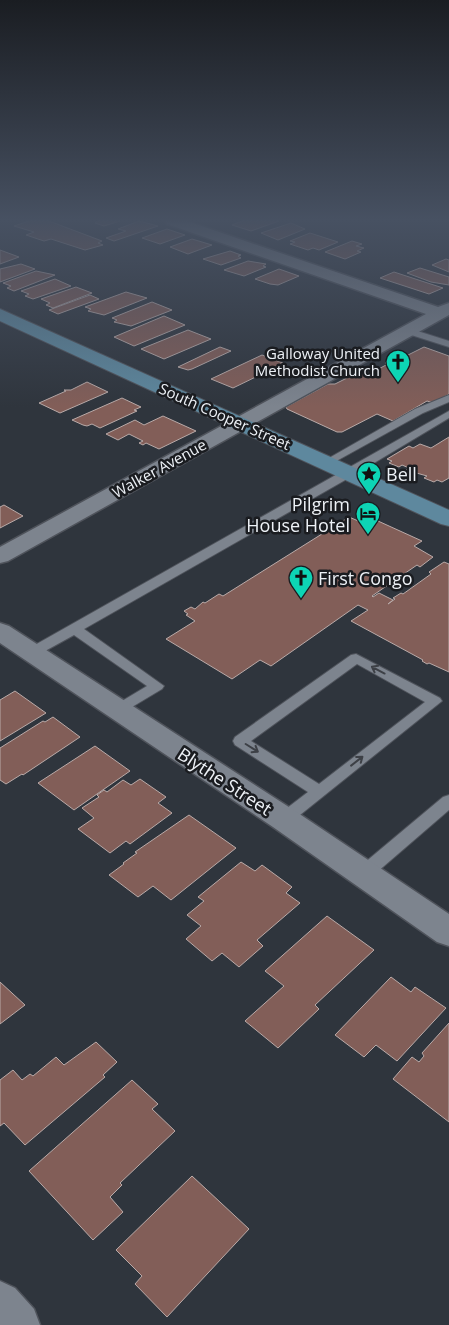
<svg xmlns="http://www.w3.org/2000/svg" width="449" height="1325" font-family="'Open Sans',sans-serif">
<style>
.building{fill:#825e58;stroke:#b9aaa8}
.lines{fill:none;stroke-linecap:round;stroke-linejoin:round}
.service-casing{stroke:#4f535b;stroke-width:2}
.minor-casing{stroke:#4f535b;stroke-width:3}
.secondary-casing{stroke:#4f535b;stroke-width:2}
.service{fill:#7d848e;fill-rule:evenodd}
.minor{fill:#7d848e;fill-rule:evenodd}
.secondary{fill:#5e889e;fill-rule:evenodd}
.oneway{stroke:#3d4046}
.labels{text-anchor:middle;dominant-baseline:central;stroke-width:5;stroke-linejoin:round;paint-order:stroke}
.far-poi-label{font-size:15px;fill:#edf1f6;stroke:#1a1c20;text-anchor:end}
.far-street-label{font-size:15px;fill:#edf1f6;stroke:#1a1c20}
.poi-label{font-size:18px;fill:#edf1f6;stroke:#1a1c20;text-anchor:start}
.street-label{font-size:18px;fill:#edf1f6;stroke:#1a1c20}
</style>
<rect width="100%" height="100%" fill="#2f353d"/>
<path class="building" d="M29,221H49L102,241L98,243L103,245L85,250L51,239L44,241L26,235L34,232L14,226Z
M97,221H120L104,226L95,223Z
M139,221L158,226L114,241L106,238L126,231L118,229Z
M242,221H279L251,231L232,225Z
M291,223L305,229L278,240L261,233Z
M167,229L185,235L160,244L142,238Z
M310,233L338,242L319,250L313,248L308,250L290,244L295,242L290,241Z
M192,239L212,245L188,254L170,247Z
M352,241L362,244L356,246L364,248L357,251L361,252L345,259L325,252Z
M0,250L19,257L0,264Z
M230,251L241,255L238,256L241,258L221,265L203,259Z
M446,259L449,260V272L432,265Z
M248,261L266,264L263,266L266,267L244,276L224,270Z
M21,264L35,269L0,282V269Z
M420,268L449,277V285L431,282L407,273Z
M279,269L299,276L278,285L270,284L255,279Z
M36,271L55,275L14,291L7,288L11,286L3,283Z
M394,272L443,288L429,294L380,278Z
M55,279L71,286L33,299L25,296L29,294L21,291Z
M76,287L92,293L53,308L46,305L50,303L41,299Z
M126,292L147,298L104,315L88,311L91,309L85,307Z
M90,295L99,299L58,314L49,310Z
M152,302L172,310L131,326L114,322L117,320L112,318Z
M164,316L185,325L134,346L114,337Z
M188,330L211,339L164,359L141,349Z
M220,347L231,351L192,369L188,370L178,367Z
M424,347L449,356V394L434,403L427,401L393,421L377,414L342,432H337L287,409L286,407L328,384H335L359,372L367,375L388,364L385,363L393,359L396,361Z
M262,355L283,363L271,369L273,370L269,373L266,372L233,388L211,379Z
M87,382L108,392L60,413L39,403L66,391L64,390H71Z
M122,398L141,407L134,410L137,411L100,428L92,424L87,426L83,425L72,420Z
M163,416L196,431L159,449L146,443L143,445L139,443L143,441L129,434L118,440L106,434L135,420L144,425Z
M449,437V478L442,482L437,480L434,482L424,478L427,476L406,470L409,468L402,465L399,467L389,463L392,461L387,459L409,446L413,448L420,444L431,448Z
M4,505L23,516L0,528V507Z
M349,517L370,526L378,521L422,541L414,546L433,557L420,567L417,565L372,596L373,597L379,593L393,600L388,604L395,599L393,598L401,593L403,594L431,574L429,572L444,562L449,564V672L429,663L427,664L422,661L423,660L351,621L368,610L358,605L271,666L260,660L232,679L166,639L195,621L186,615L188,614L184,611L191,607L195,609L203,602L205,603L219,594L223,596Z
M15,691L46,713L0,741V700Z
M53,717L80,737L23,775L22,774L6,784L0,780V748L43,721L45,722Z
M95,746L130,771L74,810L38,783Z
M140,779L166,797L158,803L172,813L130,844L126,841L110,853L78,829L94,818L82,808L99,797L97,795L104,790L107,792L123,780L131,785Z
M189,815L236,848L171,900L153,886L138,897L109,875L124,864L123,863L137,853L135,852Z
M241,862L255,871L262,865L292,887L286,893L300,903L257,940L263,946L239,967L222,953L212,961L186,939L201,926L187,915L204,901L198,897Z
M327,916L374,950L315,1005L319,1009L278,1048L245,1021L284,986L265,971Z
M391,977L411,992L415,987L446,1008L397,1061L376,1045L364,1057L335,1035Z
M0,982L25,1005L0,1024Z
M449,1023V1122L393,1079L412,1057L419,1062L424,1056L422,1053Z
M96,1042L117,1062L103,1075L105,1077L25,1145L4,1123L0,1126V1080L13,1070L22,1080L30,1074L33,1076L56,1057L64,1065Z
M132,1080L158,1104L152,1109L175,1131L120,1183L122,1185L110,1197L123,1212L93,1240L29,1171Z
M192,1176L249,1229L167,1317L135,1284L142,1276L116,1250Z"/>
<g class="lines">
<defs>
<path id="service" d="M408,328L449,341V347L405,333L404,331Z
M449,395V402L423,413L331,464H323L322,462L415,409Z
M449,411V418L354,475L84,629L164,686L162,689L122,713H112L110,710L112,707L147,686L74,635L36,656L31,657L24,653L26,650Z
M356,654L440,698L442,701L290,823L284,825L278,823L276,819L278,815L308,792L235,745L233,741L235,737L351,655ZM357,664L425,702L319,784L251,741Z
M449,795V810L369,879L363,880L357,879L355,874L357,869L443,797Z"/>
<path id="minor" d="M165,221H187L438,307L449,303V315L8,561L0,563V547L426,314L167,224Z
M0,623L9,626L295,811L449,914V946L437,942L273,827L0,643Z
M0,1281L15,1288L34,1309L40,1325H0Z"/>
<path id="secondary" d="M0,309L449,510V526L441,524L0,321Z"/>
</defs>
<use href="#service" class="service-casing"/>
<use href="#minor" class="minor-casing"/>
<use href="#secondary" class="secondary-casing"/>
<use href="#service" class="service"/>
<use href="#minor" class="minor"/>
<use href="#secondary" class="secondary"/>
</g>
<defs><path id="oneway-shaft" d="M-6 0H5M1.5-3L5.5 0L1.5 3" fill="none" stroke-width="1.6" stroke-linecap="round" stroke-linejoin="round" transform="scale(1.25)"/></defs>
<g class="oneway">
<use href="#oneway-shaft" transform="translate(378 670) rotate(-152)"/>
<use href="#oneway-shaft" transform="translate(252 748) rotate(32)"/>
<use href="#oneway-shaft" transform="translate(357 761) rotate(-38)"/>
</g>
<linearGradient id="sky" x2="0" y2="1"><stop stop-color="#1a1d22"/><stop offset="0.54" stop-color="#475162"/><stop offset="1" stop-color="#475162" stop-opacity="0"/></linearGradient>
<rect width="449" height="407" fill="url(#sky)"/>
<defs>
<symbol id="church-pin" viewBox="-11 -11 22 30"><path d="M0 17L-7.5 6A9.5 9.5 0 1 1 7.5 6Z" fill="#0dd5b5" stroke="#1a1c20"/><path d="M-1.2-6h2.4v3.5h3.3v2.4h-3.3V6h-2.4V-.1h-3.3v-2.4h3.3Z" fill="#111"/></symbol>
<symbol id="sight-pin" viewBox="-11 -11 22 30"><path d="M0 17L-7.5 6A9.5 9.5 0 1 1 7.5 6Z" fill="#0dd5b5" stroke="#1a1c20"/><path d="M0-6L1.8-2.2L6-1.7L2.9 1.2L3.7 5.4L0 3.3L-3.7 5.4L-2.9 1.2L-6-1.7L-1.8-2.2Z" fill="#111"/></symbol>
<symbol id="hotel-pin" viewBox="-11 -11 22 30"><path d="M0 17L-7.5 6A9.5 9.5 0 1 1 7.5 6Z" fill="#0dd5b5" stroke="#1a1c20"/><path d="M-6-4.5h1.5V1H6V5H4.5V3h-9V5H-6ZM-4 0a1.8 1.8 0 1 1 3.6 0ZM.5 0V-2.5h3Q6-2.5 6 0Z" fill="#111"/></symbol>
</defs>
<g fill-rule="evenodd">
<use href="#church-pin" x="384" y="348" width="28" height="38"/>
<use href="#sight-pin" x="355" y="460" width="28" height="38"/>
<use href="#hotel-pin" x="354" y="500" width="28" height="38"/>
<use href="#church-pin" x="287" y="564" width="28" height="38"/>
</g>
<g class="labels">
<g class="far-poi-label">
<text x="380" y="353">Galloway United<tspan x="380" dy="17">Methodist Church</tspan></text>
</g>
<g class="far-street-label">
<text transform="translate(225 416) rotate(24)">South Cooper Street</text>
<text transform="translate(159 468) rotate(-29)">Walker Avenue</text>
</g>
<g class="poi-label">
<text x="386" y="474">Bell</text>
<text x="350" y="504" text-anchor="end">Pilgrim<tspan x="350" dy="21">House Hotel</tspan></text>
<text x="318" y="578">First Congo</text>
</g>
<g class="street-label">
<text transform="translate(225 781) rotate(33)">Blythe Street</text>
</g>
</g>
</svg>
